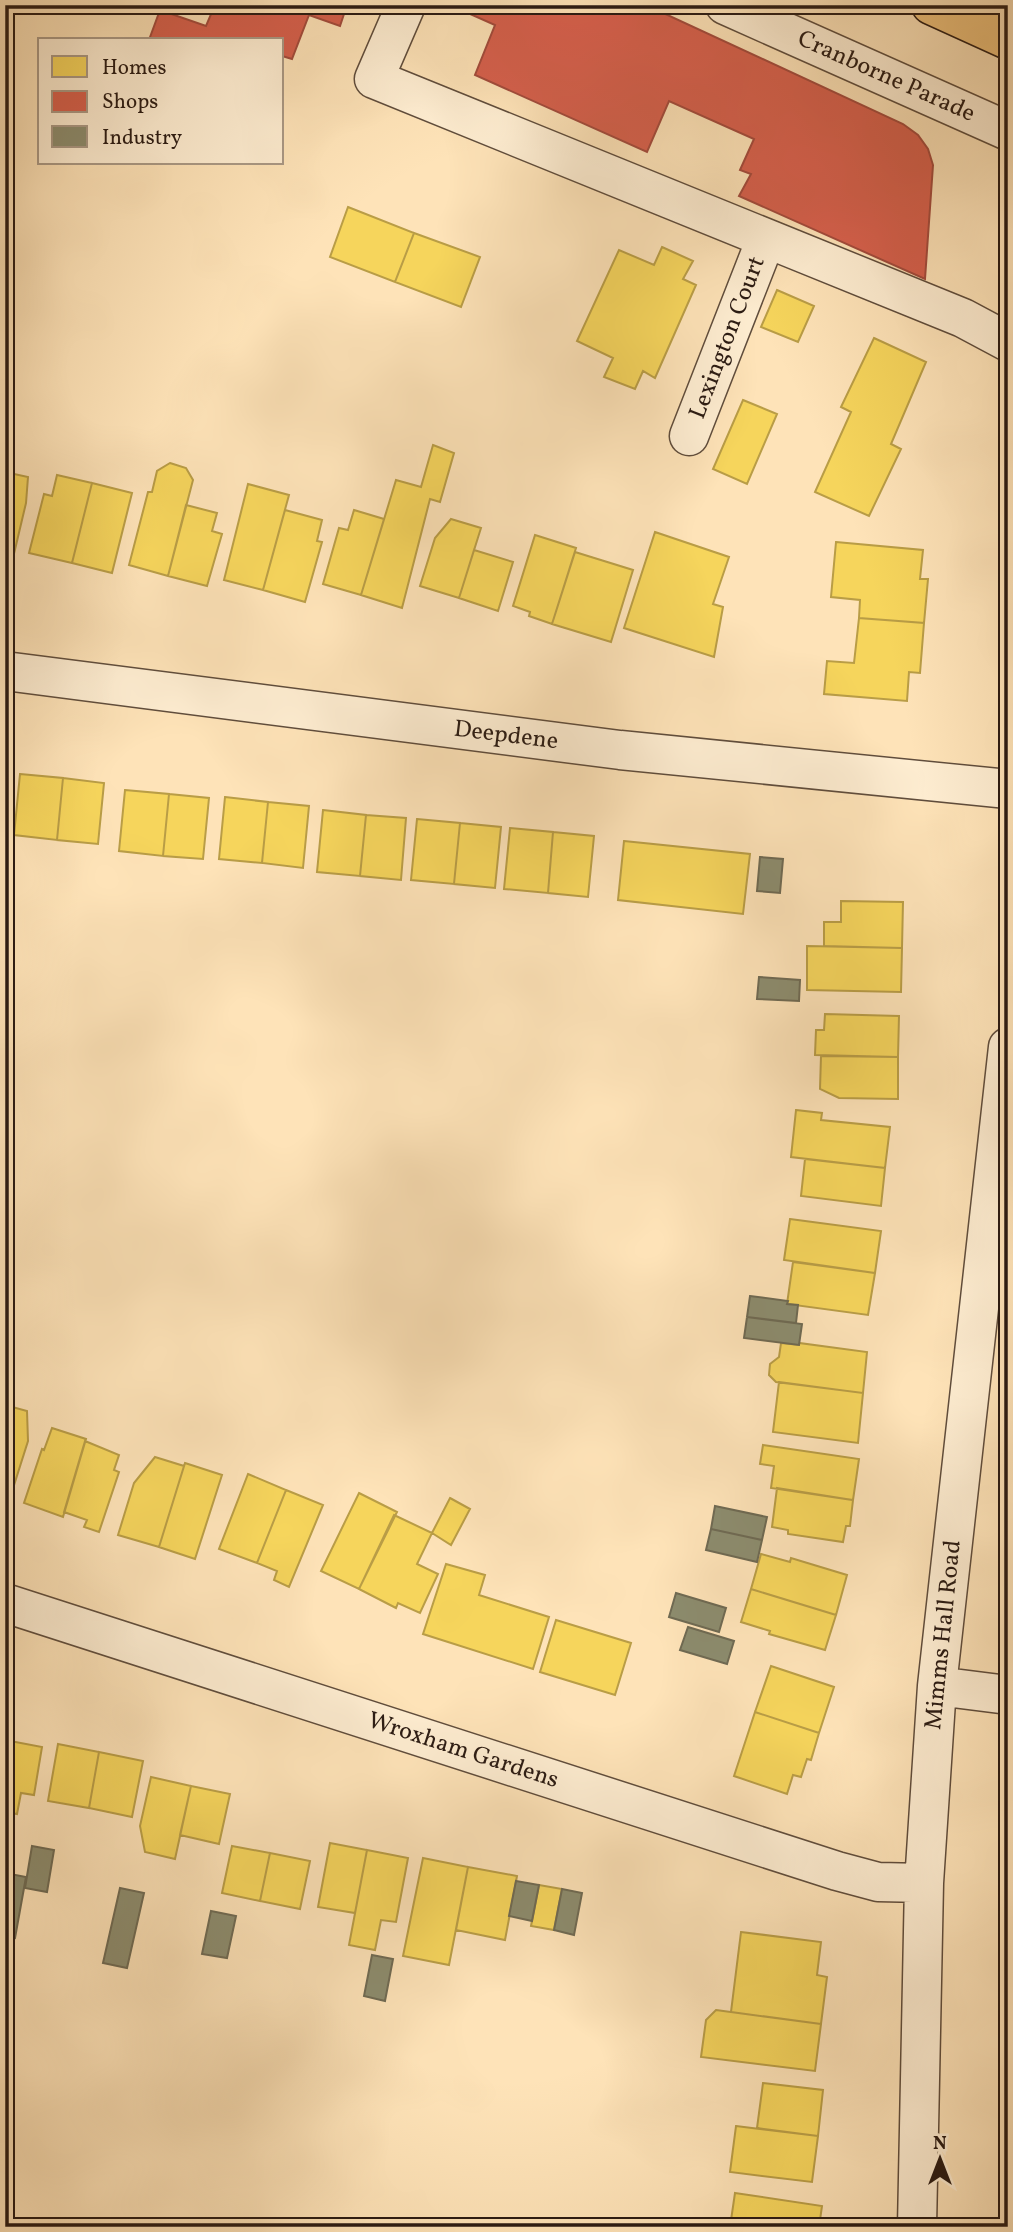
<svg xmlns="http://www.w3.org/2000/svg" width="1013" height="2232" font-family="Vollkorn,serif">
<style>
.homes{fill:#f6d55c;stroke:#b99d46;stroke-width:2}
.shops{fill:#d6604d;stroke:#a34b3c;stroke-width:2}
.industry{fill:#8c8c6e;stroke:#6f6a53;stroke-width:2}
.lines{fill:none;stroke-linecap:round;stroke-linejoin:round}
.minor-casing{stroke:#604d3c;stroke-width:41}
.major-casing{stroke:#2b1b13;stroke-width:41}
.minor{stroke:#feedd1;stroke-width:38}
.major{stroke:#efc27c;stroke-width:38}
.labels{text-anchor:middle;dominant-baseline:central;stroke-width:7;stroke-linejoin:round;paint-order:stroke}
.street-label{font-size:24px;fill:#2b1b13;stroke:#feedd1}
</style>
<rect width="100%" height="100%" fill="#fee3b8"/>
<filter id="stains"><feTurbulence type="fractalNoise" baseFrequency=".00286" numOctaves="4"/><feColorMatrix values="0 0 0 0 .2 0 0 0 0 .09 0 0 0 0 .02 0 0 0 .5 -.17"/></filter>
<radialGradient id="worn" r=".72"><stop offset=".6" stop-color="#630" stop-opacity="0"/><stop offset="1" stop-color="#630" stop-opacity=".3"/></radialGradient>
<path class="homes" d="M348,207L414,233L395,282L330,257Z
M414,233L480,257L461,307L395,282Z
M662,247L693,261L683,279L696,285L655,378L643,371L635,389L604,377L613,358L577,341L619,250L654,265Z
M777,290L814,306L798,342L761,327Z
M874,338L926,362L891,444L901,449L869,516L815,492L851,412L841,407Z
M743,400L777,414L747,484L713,469Z
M433,445L454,453L440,502L430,499L402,608L361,595L396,480L421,487Z
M170,463L186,468L193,480L168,576L129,565L148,492H152L157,471Z
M5,472L28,477L26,503L13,558L5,556Z
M57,475L92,483L72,563L29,553L44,494L52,496Z
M92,483L132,493L112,573L72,563Z
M248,484L289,495L263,590L224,580Z
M186,505L217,513L212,531L222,534L207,586L168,576Z
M285,510L322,520L317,541L322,542L305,602L263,590Z
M354,510L384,519L361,595L323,584L339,528L348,530Z
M451,519L481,528L459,598L420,586L435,538Z
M655,532L729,557L713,604L723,607L714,657L624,628Z
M535,535L576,548L552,624L529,616L530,612L513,606Z
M836,542L923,550L920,579H928L924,623L859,618L860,600L831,597Z
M474,550L513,562L498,611L459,598Z
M575,552L633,570L611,642L552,624Z
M859,618L924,623L920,673L909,672L907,701L824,694L827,661L854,663Z
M20,774L63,778L57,840L14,835Z
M63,778L104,783L98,844L57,840Z
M125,790L169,794L163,856L119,851Z
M169,794L209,798L203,859L163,856Z
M225,797L268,802L262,863L219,859Z
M268,802L309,806L303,868L262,863Z
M323,810L366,815L360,876L317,872Z
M366,815L406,818L401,880L360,876Z
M417,819L460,823L454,884L411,880Z
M460,823L501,827L495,888L454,884Z
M510,828L553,832L548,893L504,889Z
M553,832L594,836L588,897L548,893Z
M624,841L750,854L743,914L618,900Z
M841,901L903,902L902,948L824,946V922H841Z
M807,946L902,948L901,992L807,990Z
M825,1014L899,1016L898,1057L815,1055L816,1030H824Z
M821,1056L898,1057V1099L839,1098L820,1089Z
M796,1110L822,1113L821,1120L890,1127L885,1168L791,1157Z
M805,1159L885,1168L881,1206L801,1196Z
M790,1219L881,1231L875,1273L784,1260Z
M793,1262L875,1273L868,1315L787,1304Z
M781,1343L799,1345V1343L867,1352L863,1393L776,1382L769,1375L770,1364L779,1357Z
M779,1382L863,1393L858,1443L773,1432Z
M5,1405L27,1411L28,1441L9,1501L5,1500Z
M52,1428L86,1439L63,1517L24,1503L42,1449L44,1450Z
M85,1441L119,1455L114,1470L119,1472L99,1532L84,1527L87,1520L64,1512Z
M763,1445L859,1459L853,1500L771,1488L774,1466L760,1464Z
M155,1457L184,1466L159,1547L118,1535L134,1483Z
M185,1463L222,1475L195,1559L159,1547Z
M248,1474L286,1490L257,1563L219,1549Z
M777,1488L853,1500L850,1526H846L843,1542L788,1534V1530L772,1527Z
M286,1490L323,1505L289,1587L274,1580L277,1571L257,1563Z
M359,1493L397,1512L359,1589L321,1571Z
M450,1498L470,1509L451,1545L432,1533Z
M394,1515L432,1533L417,1564L438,1574L420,1613L398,1603L396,1608L359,1589Z
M761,1554L790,1562L791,1558L847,1575L836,1615L751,1589Z
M446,1564L485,1575L479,1595L549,1617L533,1669L423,1634Z
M751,1589L836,1615L825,1650L769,1634L770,1631L741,1622Z
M556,1620L631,1643L615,1695L540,1672Z
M771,1666L834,1687L819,1733L755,1712Z
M755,1712L819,1733L811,1760L807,1759L801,1777L793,1775L787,1794L734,1776Z
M5,1740L42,1747L34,1795L21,1793L17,1814L5,1812Z
M58,1744L99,1752L89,1808L48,1801Z
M99,1752L143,1761L132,1817L89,1808Z
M151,1777L191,1786L175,1859L145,1852L140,1826Z
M191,1786L230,1794L219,1844L180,1835Z
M330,1843L367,1850L355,1913L318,1907Z
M232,1846L270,1853L260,1901L222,1893Z
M367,1850L408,1858L396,1922L381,1920L375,1950L349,1945Z
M270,1853L310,1861L300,1909L260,1901Z
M423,1858L468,1867L449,1965L403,1956Z
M468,1867L517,1876L505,1940L456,1930Z
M539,1885L562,1889L554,1930L531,1926Z
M741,1932L821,1942L817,1975L827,1977L821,2024L731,2012Z
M716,2010L821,2024L815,2071L701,2057L706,2020Z
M763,2083L823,2090L818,2136L757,2128Z
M736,2126L818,2136L812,2182L730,2172Z
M735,2193L822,2206L819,2227H730Z"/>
<path class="shops" d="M206,5H347L340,26L309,15L292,59L282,56V40H149L160,10L206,26L212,12L204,8Z
M450,5H646L903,124L918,135L928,149L933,165L925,279L739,196L751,174L740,170L754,139L669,101L647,152L475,75L495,25Z"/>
<path class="industry" d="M760,857L783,859L780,893L757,891Z
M759,977L800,980L799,1001L757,999Z
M750,1296L788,1301L787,1304L798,1305L796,1323L747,1317Z
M747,1317L802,1324L799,1345L744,1338Z
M715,1506L767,1517L762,1540L711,1529Z
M711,1529L762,1540L757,1562L706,1550Z
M676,1593L726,1608L719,1632L669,1617Z
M688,1627L734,1641L727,1664L680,1650Z
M32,1846L54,1850L47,1892L25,1888Z
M5,1873L26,1877L15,1938L5,1936Z
M516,1881L539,1885L532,1921L509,1916Z
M120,1888L144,1893L127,1968L103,1963Z
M562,1889L582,1893L574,1935L554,1930Z
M211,1911L236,1916L227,1958L202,1954Z
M372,1955L393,1959L385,2001L364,1996Z"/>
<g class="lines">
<defs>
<path id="minor" d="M406,5L374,79L963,318L1008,342
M725,5L1008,131
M689,436L766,239
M5,671L620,750L1008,789
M5,1603L837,1871L878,1882L924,1883
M937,1686L1008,1695
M917,2227L924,1883L937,1686L1008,1047"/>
<path id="major" d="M931,5L1008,40"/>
</defs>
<use href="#minor" class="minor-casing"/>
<use href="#major" class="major-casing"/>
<use href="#minor" class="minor"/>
<use href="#major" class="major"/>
</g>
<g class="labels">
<g class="street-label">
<text transform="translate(886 77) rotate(24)">Cranborne Parade</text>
<text transform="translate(728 338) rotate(-69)">Lexington Court</text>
<text transform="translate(506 736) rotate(7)">Deepdene</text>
<text transform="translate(944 1635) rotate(-84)">Mimms Hall Road</text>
<text transform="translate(463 1751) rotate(18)">Wroxham Gardens</text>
</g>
</g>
<rect width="1013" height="2232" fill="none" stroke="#fee3b8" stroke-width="28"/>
<rect x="7" y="7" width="999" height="2218" fill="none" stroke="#2b1b13" stroke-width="3.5"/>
<rect x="14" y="14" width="985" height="2204" fill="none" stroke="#2b1b13" stroke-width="2"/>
<rect x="38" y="38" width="245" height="126" fill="#feedd1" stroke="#aa9985" stroke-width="2"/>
<rect x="52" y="56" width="35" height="21" fill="#f6d55c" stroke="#aa9985" stroke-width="2"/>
<text x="102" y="74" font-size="21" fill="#2b1b13">Homes</text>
<rect x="52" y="91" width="35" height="21" fill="#d6604d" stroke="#aa9985" stroke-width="2"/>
<text x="102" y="108" font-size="21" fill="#2b1b13">Shops</text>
<rect x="52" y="126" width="35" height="21" fill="#8c8c6e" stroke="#aa9985" stroke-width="2"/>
<text x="102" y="144" font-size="21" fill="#2b1b13">Industry</text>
<g transform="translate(940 2159)" stroke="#feedd1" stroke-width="5" paint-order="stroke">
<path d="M0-5L12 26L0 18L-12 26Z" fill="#2b1b13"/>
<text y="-10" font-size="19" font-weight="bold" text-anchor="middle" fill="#2b1b13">N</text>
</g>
<rect width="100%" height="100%" filter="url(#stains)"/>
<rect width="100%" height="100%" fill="url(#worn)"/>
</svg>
